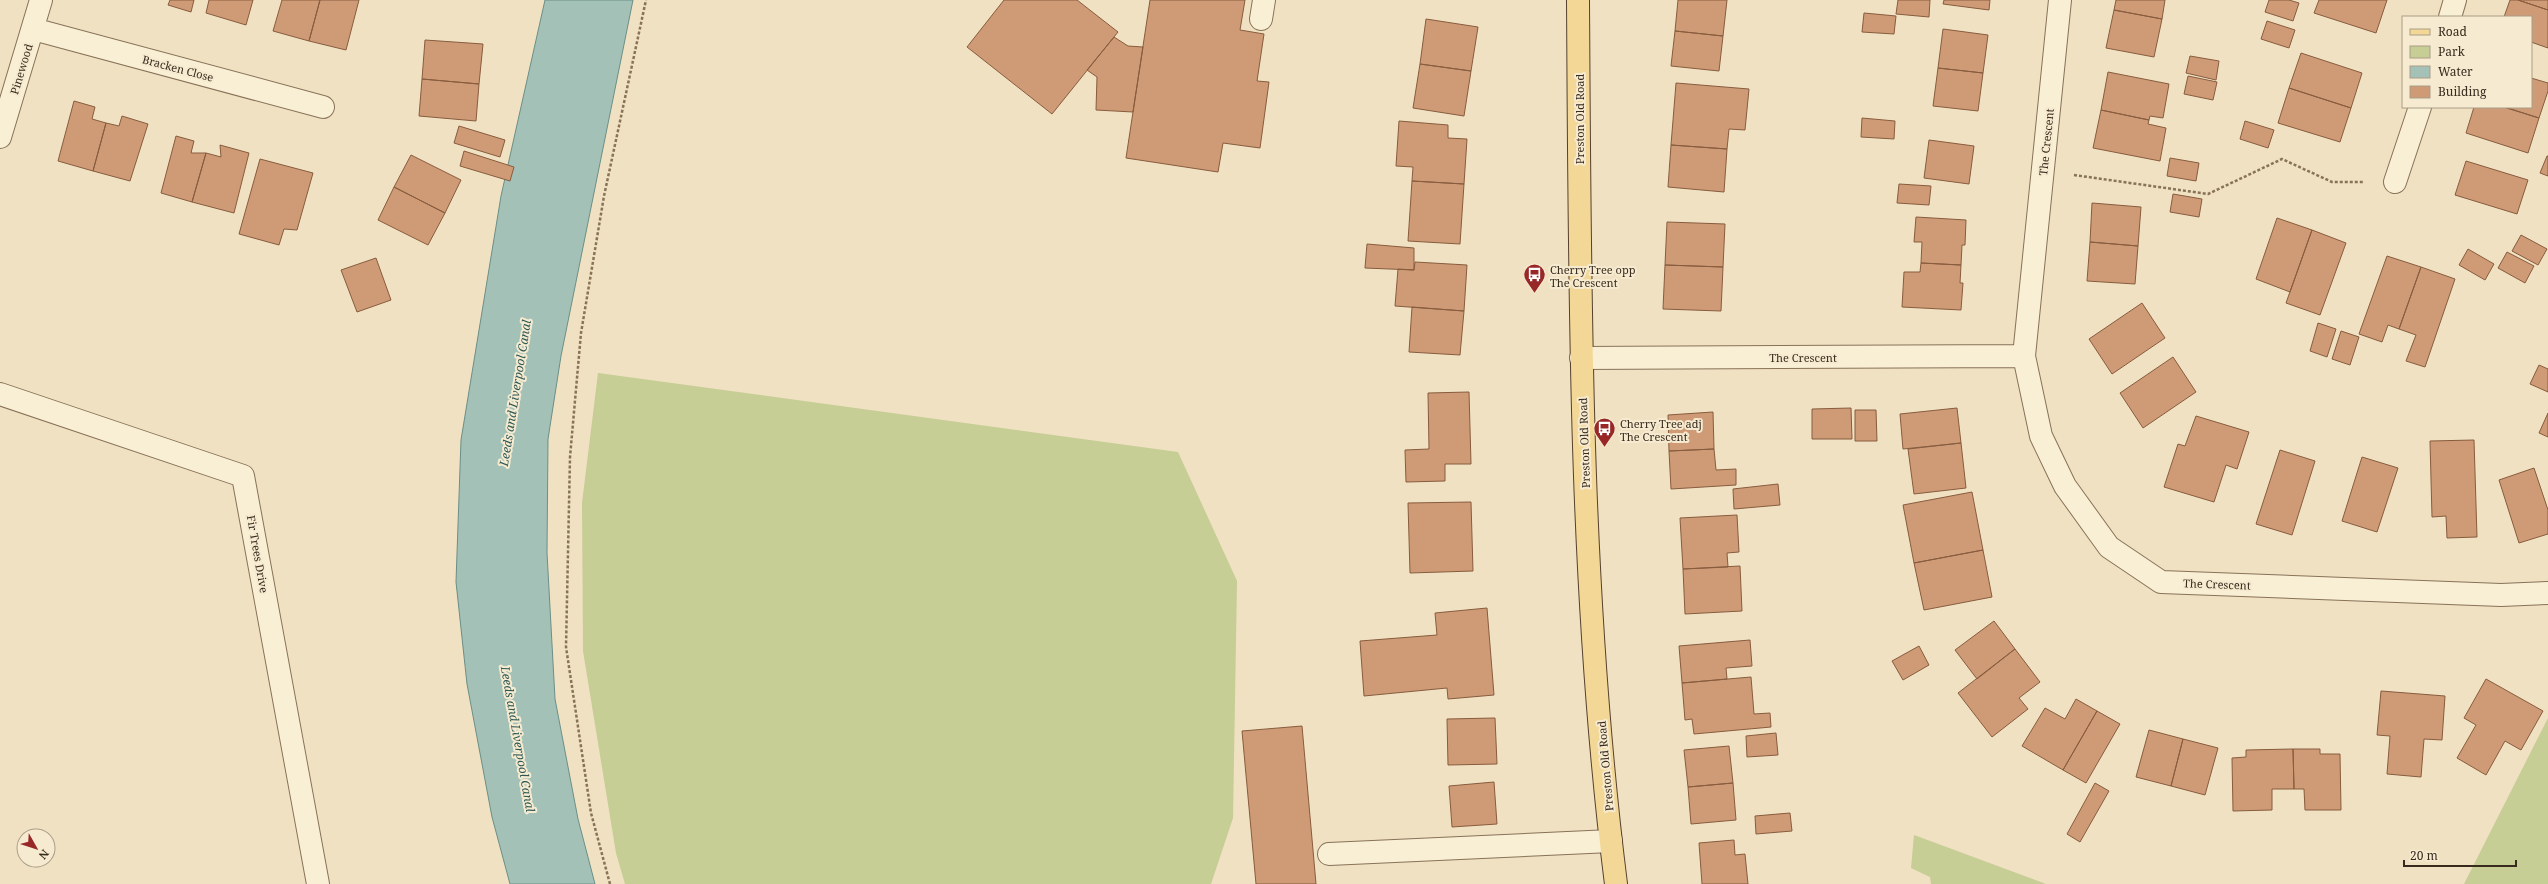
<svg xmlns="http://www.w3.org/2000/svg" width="2548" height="884" font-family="'Noto Serif',serif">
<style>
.green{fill:#c6cd95}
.water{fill:#a4c1b8;stroke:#6b8f86}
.building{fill:#ce9b76;stroke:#885c3e}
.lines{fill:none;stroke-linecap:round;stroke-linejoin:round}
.minor-casing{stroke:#887258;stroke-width:24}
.major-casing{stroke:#56402d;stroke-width:24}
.path{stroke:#887258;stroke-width:2.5;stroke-dasharray:3 2;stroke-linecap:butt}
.minor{stroke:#f9efd4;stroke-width:22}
.major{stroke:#f3d797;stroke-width:22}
.labels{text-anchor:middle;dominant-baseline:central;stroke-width:4;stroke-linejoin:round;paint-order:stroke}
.street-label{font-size:11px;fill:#382a1d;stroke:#f6ebd0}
.poi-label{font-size:11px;fill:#382a1d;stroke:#f6ebd0;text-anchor:start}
.water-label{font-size:12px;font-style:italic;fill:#2c5855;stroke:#f6ebd0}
</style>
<rect width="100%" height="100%" fill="#efe1c1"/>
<path class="green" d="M598,373L1178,452L1237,581L1233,818L1211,884H625L616,853L583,651L582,503Z
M2548,718V884H2464Z
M1914,835L2046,884H1931L1930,877L1911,868Z"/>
<path class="water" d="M545,0H633L561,356L548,439L547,553L555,699L578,819L595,884H510L492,817L467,684L456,582L461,440L501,196Z"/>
<path class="building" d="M170,0H194L191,12L168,5Z
M209,0H253L246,25L206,13Z
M282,0H320L309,41L273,31Z
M320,0H359L346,50L309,41Z
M1004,0H1077L1118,32L1052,114L967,47Z
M1150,0H1245L1240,30L1264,34L1257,81L1269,82L1260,148L1223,143L1218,172L1126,158Z
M1678,0H1727L1723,36L1675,31Z
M1898,0H1930L1929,17L1896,14Z
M1944,0H1990L1989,10L1943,4Z
M2116,0H2165L2162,19L2114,10Z
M2269,0H2289L2299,3L2293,21L2265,12Z
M2319,0H2387L2376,33L2314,13Z
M2510,0H2518L2548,10V48L2531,42V17H2504Z
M2518,0H2548V10Z
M2114,10L2162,19L2154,57L2106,48Z
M1864,13L1896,16L1894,34L1862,32Z
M1426,19L1478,27L1471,71L1420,64Z
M2267,21L2295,30L2289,48L2261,39Z
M1943,29L1988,35L1983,73L1938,68Z
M1675,31L1723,36L1719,71L1671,66Z
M1114,37L1128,46L1143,47L1133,112L1096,110L1097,77L1087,70Z
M425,40L483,44L479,84L422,79Z
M2301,53L2362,73L2351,108L2289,88Z
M2190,56L2219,61L2216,80L2186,73Z
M1420,64L1471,71L1464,116L1413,108Z
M1938,68L1983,73L1978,111L1933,106Z
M2108,72L2169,84L2163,118L2150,116L2149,120L2101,110Z
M2188,76L2217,82L2213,100L2184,94Z
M2531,78L2548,83V91L2539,118L2504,107H2531Z
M422,79L479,84L476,121L419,116Z
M1676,83L1749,89L1745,130L1729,129L1727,149L1671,145Z
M2289,88L2351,108L2340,142L2278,123Z
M74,101L95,107L92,119L106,123L93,171L58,161Z
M2474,107H2504L2539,118L2528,153L2466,133Z
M2101,110L2149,120L2148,124L2166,128L2160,161L2093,148Z
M122,116L148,124L130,181L93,171L106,123L119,126Z
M1862,118L1895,121L1894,139L1861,137Z
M1399,121L1448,125V138L1467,139L1464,184L1412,181L1413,167L1396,166Z
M2245,121L2274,130L2268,148L2240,139Z
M459,126L505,140L500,157L454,143Z
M176,136L194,141L191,153H206L192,202L161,193Z
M1929,140L1974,146L1969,184L1924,178Z
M220,145L249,153L234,213L192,202L206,153L221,157Z
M1671,145L1727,149L1724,192L1668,187Z
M464,151L514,167L510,181L460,166Z
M411,155L461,180L445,213L394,187Z
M2547,156H2548V176L2540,173Z
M2170,158L2199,163L2196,181L2167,176Z
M260,159L313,173L297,230L284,229L279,245L239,234Z
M2466,161L2528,180L2517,214L2455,195Z
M1412,181L1464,184L1460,244L1408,241Z
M1899,184L1931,186L1929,205L1897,203Z
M394,187L445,213L428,245L378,220Z
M2173,194L2202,199L2199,217L2170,212Z
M2092,203L2141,207L2138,246L2090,242Z
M1916,217L1966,220L1965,245H1962L1961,265L1921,263L1922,242H1914Z
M2277,218L2312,230L2290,292L2256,279Z
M1667,222L1725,224L1723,267L1665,265Z
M2312,230L2346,243L2320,315L2286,303Z
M2521,235L2547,249L2538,265L2512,251Z
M2090,242L2138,246L2135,284L2087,281Z
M1367,244L1414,248V270L1365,268Z
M2468,249L2494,264L2485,280L2459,265Z
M2507,252L2534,266L2525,283L2498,268Z
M2387,256L2421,267L2399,329L2388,325L2382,342L2359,334Z
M376,258L391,300L357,312L341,270Z
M1415,262L1467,265L1464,311L1395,306L1398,269L1414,270Z
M1921,263L1961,265L1960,283H1963L1961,310L1902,307L1904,272H1920Z
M1665,265L1723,267L1721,311L1663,309Z
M2421,267L2455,279L2425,367L2406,361L2416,335L2399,329Z
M2142,303L2165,338L2112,374L2089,339Z
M1412,307L1464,311L1460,355L1409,352Z
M2318,323L2336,329L2327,357L2310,351Z
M2341,331L2359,337L2350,365L2332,359Z
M2173,357L2196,392L2143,428L2120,393Z
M2539,365L2548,369V392L2530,384Z
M1469,392L1471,464H1445V481L1406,482L1405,450L1429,449L1428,393Z
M1851,408L1852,439H1812V409Z
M1957,408L1961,443L1903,449L1900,414Z
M1855,410H1876L1877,441H1855Z
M1713,412L1714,449L1669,451L1668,415Z
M2548,413V437L2539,433Z
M2196,416L2249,432L2237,469L2226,465L2214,502L2164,487L2178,444L2185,446Z
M2474,440L2477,537L2447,538L2446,516L2432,517L2430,441Z
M1961,443L1966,488L1914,494L1908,449Z
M1714,449L1716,470L1736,469V485L1671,489L1669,451Z
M2280,450L2315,461L2292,535L2256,524Z
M2362,457L2398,468L2377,532L2342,521Z
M2534,468L2548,510V534L2519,543L2499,480Z
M1778,484L1780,505L1734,509L1733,489Z
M1972,492L1983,550L1914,563L1903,505Z
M1471,502L1473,571L1410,573L1408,503Z
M1737,515L1739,552L1727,553L1728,567L1683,569L1680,518Z
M1983,550L1992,597L1924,610L1914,563Z
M1740,566L1742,611L1685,614L1683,569Z
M1487,608L1494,695L1448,699L1447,688L1364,696L1360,641L1437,635L1435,613Z
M1994,621L2015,649L1977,679L1955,650Z
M1750,640L1752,666L1726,668L1727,679L1682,683L1679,646Z
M1919,646L1929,665L1903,680L1892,661Z
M2015,649L2040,682L2019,698L2028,709L1992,737L1958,693Z
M1751,677L1754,714L1770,713L1771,727L1694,734L1692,719L1685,720L1682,683Z
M2486,679L2543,711L2521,750L2505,741L2486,775L2457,758L2476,725L2464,718Z
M2381,691L2445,696L2442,740L2424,739L2421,777L2387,774L2390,736L2377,735Z
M2076,699L2097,711L2063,770L2022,746L2045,708L2065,719Z
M2097,711L2120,724L2086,783L2063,770Z
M1495,718L1497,764L1448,765L1447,719Z
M1302,726L1316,884H1256L1242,731Z
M2149,730L2183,739L2171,786L2136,777Z
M1776,733L1778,755L1747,757L1746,736Z
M2183,739L2218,748L2205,795L2171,786Z
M1729,746L1733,783L1688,787L1684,750Z
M2293,749L2294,789H2272V810L2233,811L2232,758L2246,757V750Z
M2293,749H2320V754H2340L2341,810H2305L2304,789H2294Z
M1494,782L1497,824L1452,827L1449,786Z
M1733,783L1736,820L1691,824L1688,787Z
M2095,783L2109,791L2080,842L2067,834Z
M1790,813L1792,831L1756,834L1755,816Z
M1734,840L1735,855L1745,854L1748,884H1702L1699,843Z"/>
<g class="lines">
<defs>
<path id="minor" d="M2060,0L2024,356L2041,436L2065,486L2109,547L2161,582L2501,595L2548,593
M2450,17L2455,0
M1261,19L1264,0
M33,29L323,107
M0,137L41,0
M2395,182L2420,107
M1581,358L2024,356
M0,394L243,476L318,884
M1329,854L1611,841"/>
<path id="major" d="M1578,0C1580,294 1579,592 1616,884"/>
</defs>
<use href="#minor" class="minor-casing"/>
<use href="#major" class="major-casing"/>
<path class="path" d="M2074,175L2208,194L2282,159L2332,182H2364
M610,884L591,813L566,647L570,457L581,333L604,196L646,0"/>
<use href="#minor" class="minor"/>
<use href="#major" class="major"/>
</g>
<defs>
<symbol id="bus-pin" viewBox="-11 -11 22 30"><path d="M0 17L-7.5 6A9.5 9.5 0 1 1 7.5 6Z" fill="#982727" stroke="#f6ebd0"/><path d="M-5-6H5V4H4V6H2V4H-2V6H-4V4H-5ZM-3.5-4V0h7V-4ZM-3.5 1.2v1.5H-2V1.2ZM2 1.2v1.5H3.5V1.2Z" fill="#fff"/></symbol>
</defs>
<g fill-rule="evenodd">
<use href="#bus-pin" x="1522" y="262" width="25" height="34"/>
<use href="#bus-pin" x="1592" y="416" width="25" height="34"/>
</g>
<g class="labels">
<g class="street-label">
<text transform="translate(178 68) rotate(15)">Bracken Close</text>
<text transform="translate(21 69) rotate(-73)">Pinewood</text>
<text transform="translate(1579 119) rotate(-90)">Preston Old Road</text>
<text transform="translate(2046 142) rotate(-84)">The Crescent</text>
<text x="1803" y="357">The Crescent</text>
<text transform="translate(1584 443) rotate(-92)">Preston Old Road</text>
<text transform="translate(258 554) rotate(80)">Fir Trees Drive</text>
<text transform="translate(2217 584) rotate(2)">The Crescent</text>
<text transform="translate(1605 766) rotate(-95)">Preston Old Road</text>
</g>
<g class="poi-label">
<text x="1550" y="269">Cherry Tree opp<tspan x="1550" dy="13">The Crescent</tspan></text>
<text x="1620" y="423">Cherry Tree adj<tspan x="1620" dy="13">The Crescent</tspan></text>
</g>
<g class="water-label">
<text transform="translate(515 393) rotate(-81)">Leeds and Liverpool Canal</text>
<text transform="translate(518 739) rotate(80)">Leeds and Liverpool Canal</text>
</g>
</g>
<rect x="2402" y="16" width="130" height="92" fill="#f6ebd0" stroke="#aa9e88"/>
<rect x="2410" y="29" width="20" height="6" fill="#f3d797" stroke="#aa9e88"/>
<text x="2438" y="36" font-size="12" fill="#382a1d">Road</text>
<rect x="2410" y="46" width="20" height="12" fill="#c6cd95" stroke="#aa9e88"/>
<text x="2438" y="56" font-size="12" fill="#382a1d">Park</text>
<rect x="2410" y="66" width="20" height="12" fill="#a4c1b8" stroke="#aa9e88"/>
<text x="2438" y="76" font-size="12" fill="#382a1d">Water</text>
<rect x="2410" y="86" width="20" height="12" fill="#ce9b76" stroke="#aa9e88"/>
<text x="2438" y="96" font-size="12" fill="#382a1d">Building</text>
<g transform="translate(36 848) rotate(129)"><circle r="19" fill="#f6ebd0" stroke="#aa9e88"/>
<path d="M0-3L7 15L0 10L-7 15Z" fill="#982727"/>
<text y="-6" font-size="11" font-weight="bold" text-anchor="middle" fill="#382a1d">N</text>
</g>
<path d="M2404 860v6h112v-6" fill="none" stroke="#382a1d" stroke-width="2"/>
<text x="2410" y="860" font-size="12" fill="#382a1d" stroke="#f6ebd0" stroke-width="3" paint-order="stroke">20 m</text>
</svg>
